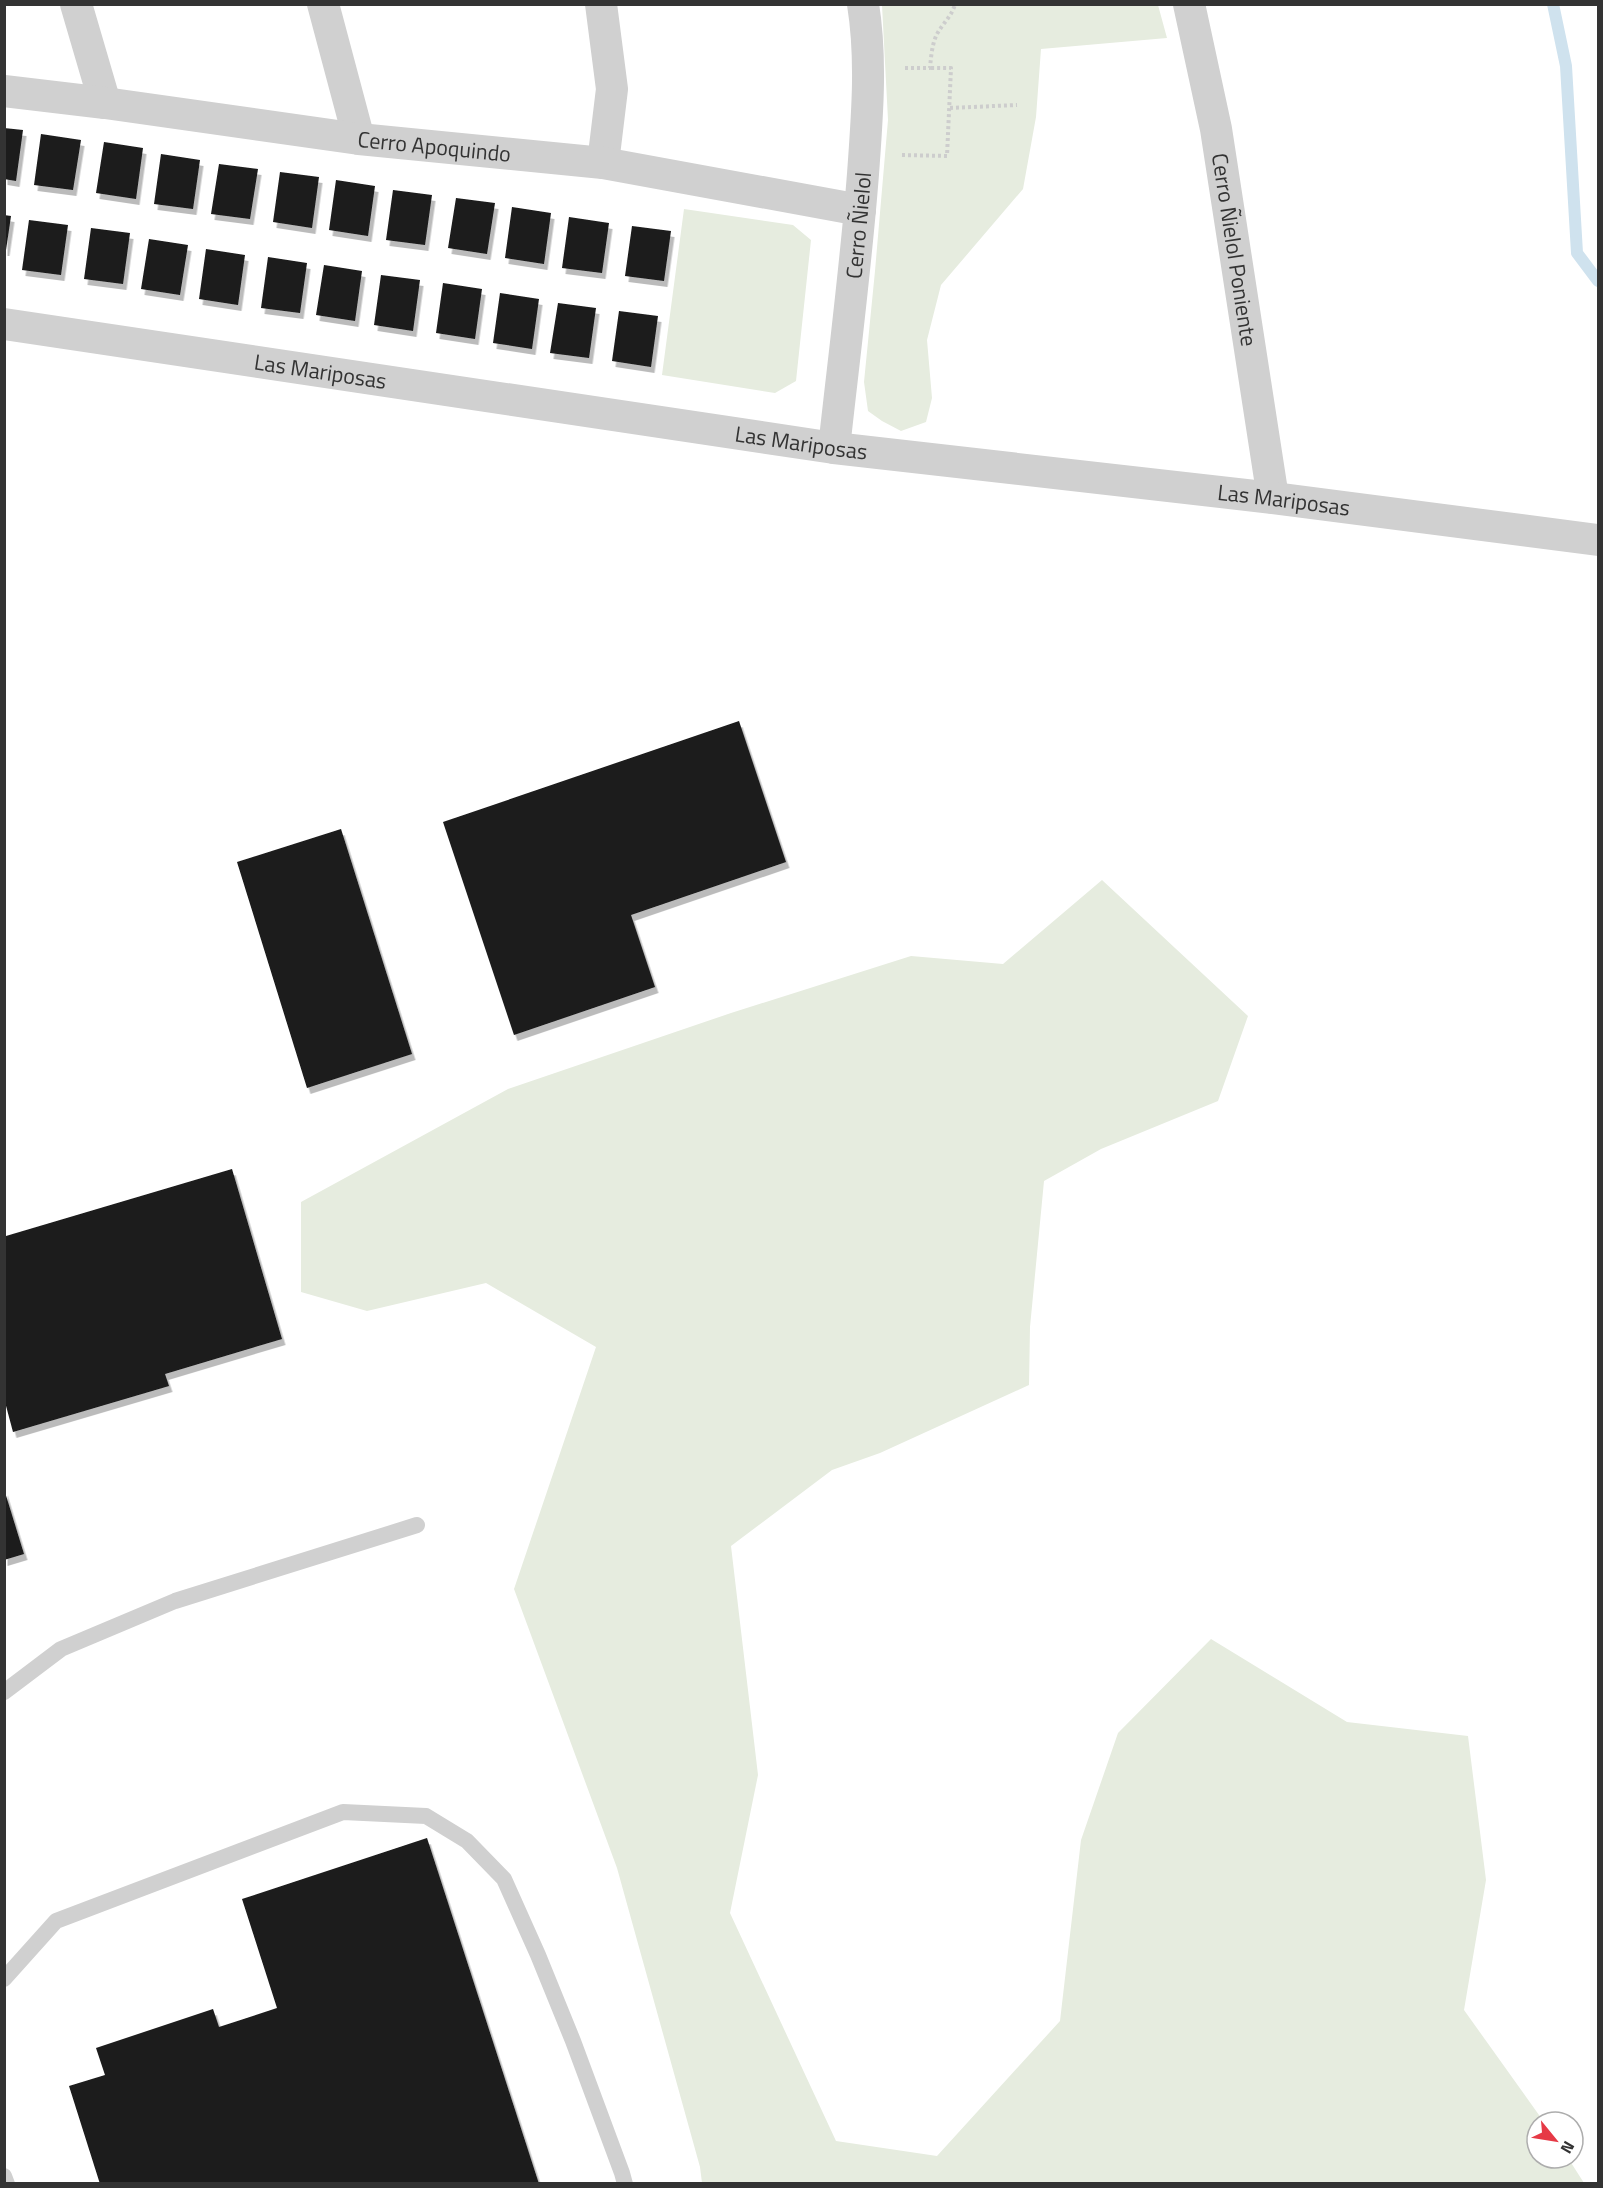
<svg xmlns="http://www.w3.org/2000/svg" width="1603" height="2188" font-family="'Titillium Web',sans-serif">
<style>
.green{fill:#e6ecdf}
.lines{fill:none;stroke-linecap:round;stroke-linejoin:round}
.stream{stroke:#cfe2ee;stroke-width:12}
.building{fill:#1a1a1a;filter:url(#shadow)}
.path{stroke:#cdcdcd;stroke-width:4;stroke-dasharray:3 3;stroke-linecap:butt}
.service{stroke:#d0d0d0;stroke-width:16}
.minor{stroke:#d0d0d0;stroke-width:32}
.labels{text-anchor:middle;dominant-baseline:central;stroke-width:6;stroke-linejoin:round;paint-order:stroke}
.street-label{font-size:22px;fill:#333;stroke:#fff}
</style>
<defs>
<filter id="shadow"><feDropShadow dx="3.5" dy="6" stdDeviation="0" flood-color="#0004"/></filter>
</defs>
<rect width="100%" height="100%" fill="#fff"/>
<path class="green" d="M882,5H1158L1167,38L1041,49L1036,117L1023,189L941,285L927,340L932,398L926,422L901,431L882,421L868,411L864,382L875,271L888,120Z
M684,209L793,225L811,240L796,381L775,393L662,375Z
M1102,880L1248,1016L1218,1101L1101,1149L1044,1181L1030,1327L1029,1385L880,1453L832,1470L731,1546L758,1775L730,1913L836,2141L937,2156L1060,2021L1081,1840L1118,1733L1211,1639L1347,1722L1468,1736L1486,1880L1464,2010L1544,2122H1537V2158H1568L1584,2183H702L700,2167L617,1868L514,1589L596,1347L486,1283L367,1311L301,1292V1202L508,1089L731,1013L911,956L1003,964Z"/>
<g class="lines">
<path class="stream" d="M1553,4L1566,66L1577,253L1598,281"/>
</g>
<path class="building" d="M4,128L23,130L16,181L4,179Z
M41,134L81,140L73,190L34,185Z
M104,142L143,148L136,199L96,193Z
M161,154L200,160L193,209L154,204Z
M219,164L258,169L250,219L211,214Z
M280,172L319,177L312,228L273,222Z
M336,180L375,186L368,236L329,230Z
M393,190L432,195L425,245L386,240Z
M456,198L495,203L487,254L448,248Z
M512,207L551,213L544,264L505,258Z
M4,215L11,216L6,250H4Z
M569,217L609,223L602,273L562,268Z
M29,220L68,225L61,275L22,270Z
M632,226L671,231L664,281L625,276Z
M91,228L130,233L123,284L84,279Z
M149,239L188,245L180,295L141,289Z
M206,249L245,255L238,305L199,299Z
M268,257L307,263L300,313L261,308Z
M324,265L362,271L355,321L316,315Z
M381,275L420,280L413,331L374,325Z
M443,283L482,289L475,339L436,333Z
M500,293L539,299L532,349L493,343Z
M558,303L596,308L589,358L550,353Z
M619,311L658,316L651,367L612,361Z
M739,721L786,862L631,915L655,987L514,1035L443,822Z
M341,829L412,1054L307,1088L237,862Z
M232,1169L282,1339L165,1374L169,1386L13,1432L5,1402V1232L6,1236Z
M4,1489L24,1554L4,1560Z
M427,1838L539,2184H100L69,2086L105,2075L96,2048L213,2009L219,2027L277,2008L242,1899Z"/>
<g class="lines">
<path class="path" d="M905,68H930C931,57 932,44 937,34C943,23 952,16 955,4
M950,108L1017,105
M902,155L947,156L951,68H930"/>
<path class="service" d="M4,1692L61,1649L175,1601L417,1525
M4,1979L56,1921L343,1812L426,1816L467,1841L504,1879L538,1955L573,2041L622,2173L625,2184
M4,2176L7,2184"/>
<g class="minor">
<path d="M76,4L105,103"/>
<path d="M323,4L359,139"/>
<path d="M601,4L612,89L603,163"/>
<path id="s1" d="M1189,4L1216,129L1273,498"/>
<path id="s2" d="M4,91L105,103L359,139L603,163L860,210"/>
<path id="s3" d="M4,324L834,448L1273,498L1598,540"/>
<path id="s4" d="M834,448C844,357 856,265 863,174C867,118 872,60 863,4"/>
</g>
</g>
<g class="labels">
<g class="street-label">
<text stroke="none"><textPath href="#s2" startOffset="434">Cerro Apoquindo</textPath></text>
<text stroke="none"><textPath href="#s4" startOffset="224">Cerro Ñielol</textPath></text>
<text stroke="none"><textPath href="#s1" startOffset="250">Cerro Ñielol Poniente</textPath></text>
<text stroke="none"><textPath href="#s3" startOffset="320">Las Mariposas</textPath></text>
<text stroke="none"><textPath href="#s3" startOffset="806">Las Mariposas</textPath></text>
<text stroke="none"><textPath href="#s3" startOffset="1292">Las Mariposas</textPath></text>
</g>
</g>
<rect width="1603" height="2188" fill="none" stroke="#333333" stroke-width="12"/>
<g transform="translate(1555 2140) rotate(120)"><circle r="28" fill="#ffffff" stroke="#adadad" stroke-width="1.5"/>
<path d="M0-4.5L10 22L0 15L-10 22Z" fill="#e63946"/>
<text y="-9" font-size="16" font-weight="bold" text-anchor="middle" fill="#333333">N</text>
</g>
</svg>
